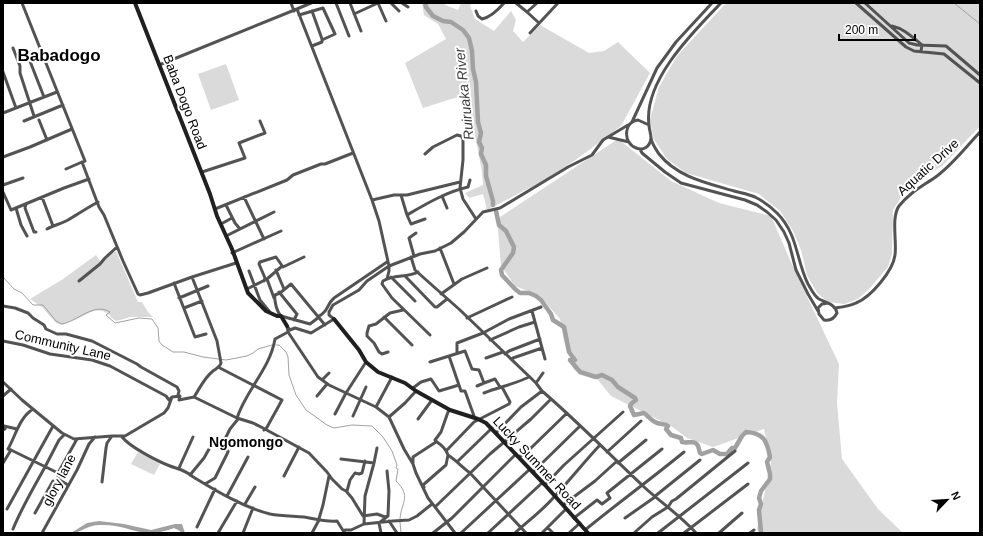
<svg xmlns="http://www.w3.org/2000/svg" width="983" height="536" font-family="Arial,sans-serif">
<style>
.green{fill:#dadada}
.water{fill:#a1a1a1}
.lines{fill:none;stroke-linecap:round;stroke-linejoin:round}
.stream{stroke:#a1a1a1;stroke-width:1}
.river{stroke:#a1a1a1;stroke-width:4.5}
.street{stroke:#535353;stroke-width:3}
.secondary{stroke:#202020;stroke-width:4}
.labels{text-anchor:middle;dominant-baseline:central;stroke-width:4;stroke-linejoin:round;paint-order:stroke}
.street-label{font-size:13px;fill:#000;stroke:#fff}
.water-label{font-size:14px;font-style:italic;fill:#424242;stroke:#fff}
.neighbourhood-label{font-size:14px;font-weight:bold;fill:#000;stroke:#fff}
.district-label{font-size:17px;font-weight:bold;fill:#000;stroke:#fff}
</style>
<rect width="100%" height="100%" fill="#fff"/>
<path class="green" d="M422,3H445V5L458,10L461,3H471L470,6L475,19L494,31L511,11L516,20L513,31L523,42L540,25L589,53L604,51L618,42L650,73L621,126L577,159L541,182L487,210L483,194L469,198L465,193L483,185L482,172L467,94L423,108L405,63L446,39L438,24L424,15Z
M726,3H980V126L942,166L923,177L905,191L893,210L892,254L888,267L869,289L858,299L844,304L828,302L817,293L807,275L801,250L793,231L780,211L759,194L686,173L667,159L653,138L650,119L659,87L677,56Z
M226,64L239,100L211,110L198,74Z
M618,139L671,181L719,203L771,216L794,269L839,364L837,403L842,459L878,509L903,533H759L757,529L771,462L764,429L713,447L687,438L671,426L611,396L593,374L574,370L564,341L560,319L540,296L515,286L501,266L497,219Z
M116,251L138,302H142L148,312L153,317H131L116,321C112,319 110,315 107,313C95,306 87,315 77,319C72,321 67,323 62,325L56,323L42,307L30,299L63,279L96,255L100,261Z
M138,452L160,464L154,475L131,464Z"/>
<path class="water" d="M99,521L124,524L151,530L175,524H182L185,533H181L180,531L174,528C166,531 155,534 147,533C130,531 119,524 100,525C87,525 81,533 71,533L87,523Z"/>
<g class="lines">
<path class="stream" d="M954,3L980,24
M3,225V229
M3,277L14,289L22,293L33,305H43L56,321L62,324C78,321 94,302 110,312L106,315L115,323L139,318L152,319L158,328L159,341L162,345L173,352H184L203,357L226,360L247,356L253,353L258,349L272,345
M276,345H279L286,352L288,357L289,375L296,395L306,410L327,425L334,428L352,425L372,426L383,437L392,451L397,465L396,468L398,469L396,481C412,497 401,502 400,519
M400,522L401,533"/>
<path class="river" d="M425,3L426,7L433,16L443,21L451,22L463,30L469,38L472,51L473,69L476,82L478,122L481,133L479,142L482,148L481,154L486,165V176L493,201V205
M496,211L499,225L506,231L514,247L513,253L501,270L502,275L515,289L520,293H529L536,296L541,300L551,314L553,320L564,327L569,352L575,360H570L580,372L596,377L602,375L612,380L618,387L635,398L636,400L632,403L630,406L634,415L644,413C648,416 651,420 655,422C660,425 664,423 668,426L666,429L671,435L681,438L682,442C687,444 695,439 698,446C699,448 699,450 700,453L702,454L713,450L720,454H727L732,448H735L742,436L746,432C764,433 767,441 770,457L767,462L770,474V479L761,491L759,498L761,504L759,510L761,533"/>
<path class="street" d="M22,3L85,161L82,162L99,207L104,215L123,261L138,294L140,295L148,293L192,277
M291,3L294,11
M336,3L349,36
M350,3L361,31
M378,3L386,21
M391,3L399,11
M402,3L408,7
M516,3L527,12L537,3
M856,3L906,47L914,51L944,54L980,83
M865,3L909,43L917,45L946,46L980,75
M297,9L311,3
M312,11L322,39V42L312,46
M476,11L478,16L482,19C491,17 498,10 504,3
M527,12L539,23
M354,14L378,3
M299,15L323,8L335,34L322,40
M892,26C905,29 912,37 922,45L921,51
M530,33L558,3
M13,48L20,66V73L34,116
M26,51L44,97
M159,65L297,9L372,200L379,221L389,266V271L387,279
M3,72L16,108
M3,113L57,92
M39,120L47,140
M638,120L649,125C649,129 651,134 651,138C649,157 623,149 627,130C628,124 632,121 638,120Z
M24,121L63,105
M632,122L657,68L676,42L712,3
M649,125C643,81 693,32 721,3
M608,137L629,142
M651,138C652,144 655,148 659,154C677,177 707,183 734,191C741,193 748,194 755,197C763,201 771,207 777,213C798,234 796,260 808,284C811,289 814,296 819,299C827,303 835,304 837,313C834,319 829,321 824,320L819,314L818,308L822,304L828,303
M640,149L642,153L665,172L681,183L745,200L757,205L767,212L776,220L784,232L789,243L796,270L808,294L818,311
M425,154L433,147L457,135L461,136L463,139V160L460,188L463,199L476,219
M3,157L30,147L72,129
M66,169L82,162
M202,172L245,158L239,143L265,133L260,121
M3,185L23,178
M3,192L11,210L64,188L89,179
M401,195L407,215C426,204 446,192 468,187L470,180
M442,196L447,208
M42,197L53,226
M244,197L264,239
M372,200L394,195H407L460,182
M26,204L25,208L34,232H36
M226,205L235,223L240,229
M16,208L21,225L27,236
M215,209L287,180L293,175L321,164H325L353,153
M407,215L411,224L425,219
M221,224L232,218
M47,229C54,225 61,224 68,220C78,214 87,208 98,202
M226,236L274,212
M440,248L454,284
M232,253L281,231
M414,256L409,238L416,233
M411,257L415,270L460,310L536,383L542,391C577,421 609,454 643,486C660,502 680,515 696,533
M276,270L284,289
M249,271L260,300L269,311
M418,272C407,278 394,274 383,281L382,284L392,298L430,335
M405,276L435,307H437L447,299
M391,277L415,301
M267,279L274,298
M79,281L100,264L105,258L117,247
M264,281L265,278L259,264L260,262L276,257L283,267L304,257
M174,283L195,337L206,334
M247,289L267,279L281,267
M279,292L296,313L297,314L294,320
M441,294L462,279L487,268
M179,298L208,286
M3,306L15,308L28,313L33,318L44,325L46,329L57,334H66L92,341L137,364L141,367L177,387L179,391L178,395L180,396L179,400L194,397L237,418L253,423L263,428L309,453L327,472L332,479L329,476L342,489L346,491L352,498L363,516L377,514L385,517L388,516L379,523L381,533
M184,308L202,301
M835,308C842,307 850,306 856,303C871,297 893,271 895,255C897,242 891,217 899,206C910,192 923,186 937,176C953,164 966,147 980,132
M532,311L545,359
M319,316C329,311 326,305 334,298L387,262
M319,317L310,324L281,316C277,312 274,301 275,295L280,293L291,284L325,325
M384,317L412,345
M467,318L512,297
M287,326L290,330L295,328L311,333L334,319L329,315V312L333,305L359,290L367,281L389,266L420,254L435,251L451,243L464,232L483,212L500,208L568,167L592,155L603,140L628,125
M287,326L288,332L318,377L329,385L376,407L389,417L404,449L413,464L416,473L428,498L435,507L490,454L531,419L551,399
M490,340L519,327L535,322
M3,341L23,345L50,354L92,360L110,366L166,396L169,400L172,397L180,396
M388,352L382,354L379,352L374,343L367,336V333L369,326L376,324L390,313L403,310
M457,353V343L483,333L509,319L541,307
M505,354L509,351L540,339
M449,356L461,391H465L474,416
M486,358L503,352
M513,358L542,348
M430,362L465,351L472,369L479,370L484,383L495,379L500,387
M218,367L282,400L266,429L264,430
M322,380L329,373
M3,382L22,400L62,433L74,439L112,436H125L164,413L168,408L172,397
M536,383L543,373
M477,386L484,383
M413,388L421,382L431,379L439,391L459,385
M484,393C499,387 515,384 529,377
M3,396L11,389
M317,396L327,384
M194,397C200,388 204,378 213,371C217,368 220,367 221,363L217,341L192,277L236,263
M376,407L392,377
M335,414L346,393L366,362
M353,416L366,387
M389,417L405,403L416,391
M237,418C246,390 270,369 275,339L288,332
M418,419L432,400
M3,430L5,429L4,426L17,429
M496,433L521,407L542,391
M122,437C130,447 157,461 170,466C178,469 185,470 192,476
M437,442C443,446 446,449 448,455C457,461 462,467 470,473L526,533
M437,442L435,440L441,432L448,412L450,410
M11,450L58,473V479L68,485
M447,450L474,422L509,404L510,402L502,387
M607,452L641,421
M519,457L532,447L567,413
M341,459L374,463L365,496L364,524
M458,461L492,428
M3,463L11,450L8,449C16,435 19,418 33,409
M374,463L377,448
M413,463V457L436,442
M618,463L646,440
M45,467L59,440L64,435
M179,468L193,437
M387,471L389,491L388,516
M533,472L580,426
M58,473L77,439
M190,475C215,490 242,507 270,514C281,516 293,516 304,517C315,519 326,522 337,521L344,532L345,530H351L364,524L393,521L409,520L417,516L432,504
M190,475L204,458L213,442L221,445L223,443L230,429L238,419
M284,476L299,447
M102,482L106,448L107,443L112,436
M205,484L215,478L228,452V451L225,449
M545,485L564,465L623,412
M424,487L423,485L446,465L448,455
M347,491L350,480L355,473L359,474L362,473L365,461
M227,496L248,457
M654,497L700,460
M245,504L255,487
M563,505L595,481L617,461
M435,507L455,533
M7,509L53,426
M35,513L53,481
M574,518L597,500L602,504L610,498L607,493L662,449
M625,518L655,497
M389,521L397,533
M197,527L215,489
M548,528L553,533
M13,529C22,507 34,487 45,467
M585,530C618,503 651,479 684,452
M42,533L77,470L89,444L95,437
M218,533L237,501
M243,533L253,508
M312,533L319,520L318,522L323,505L329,476
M433,533L452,518L516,454
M461,533L530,469
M488,533L543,482
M515,533C528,521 543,510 554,497C570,480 584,462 600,445
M542,533L566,509
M569,533L580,523
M634,533L652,517L668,507L672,501L676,499L735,451
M658,533L748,463
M684,533L748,484
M719,533L742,513
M750,533L754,530"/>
<path class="secondary" d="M135,3L210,194L217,216L232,249L248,293L266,311L277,316H281L287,326
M334,319L359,350L366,362L378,372L405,383L416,391L450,410L478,419L486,423L545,485L588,533"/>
</g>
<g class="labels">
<g class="street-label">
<text transform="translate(185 102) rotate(69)">Baba Dogo Road</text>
<text transform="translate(928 167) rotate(-42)">Aquatic Drive</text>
<text transform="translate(63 345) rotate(13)">Community Lane</text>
<text transform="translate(537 463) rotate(47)">Lucky Summer Road</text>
<text transform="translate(59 480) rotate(-62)">glory lane</text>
</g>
<g class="water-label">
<text transform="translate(464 94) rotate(-96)">Ruiruaka River</text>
</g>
<g class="neighbourhood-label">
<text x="246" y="442">Ngomongo</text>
</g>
<g class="district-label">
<text x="59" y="55">Babadogo</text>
</g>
</g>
<rect width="983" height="536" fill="none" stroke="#000000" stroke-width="8"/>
<g transform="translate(947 500) rotate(65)" stroke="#ffffff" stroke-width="3" paint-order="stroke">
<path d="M0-3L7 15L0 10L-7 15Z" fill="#000000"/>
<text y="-6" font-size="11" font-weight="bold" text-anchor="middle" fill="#000000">N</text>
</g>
<path d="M839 34v6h76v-6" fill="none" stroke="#000000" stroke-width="2"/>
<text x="845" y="34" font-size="12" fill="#000000" stroke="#ffffff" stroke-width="3" paint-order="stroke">200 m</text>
</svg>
